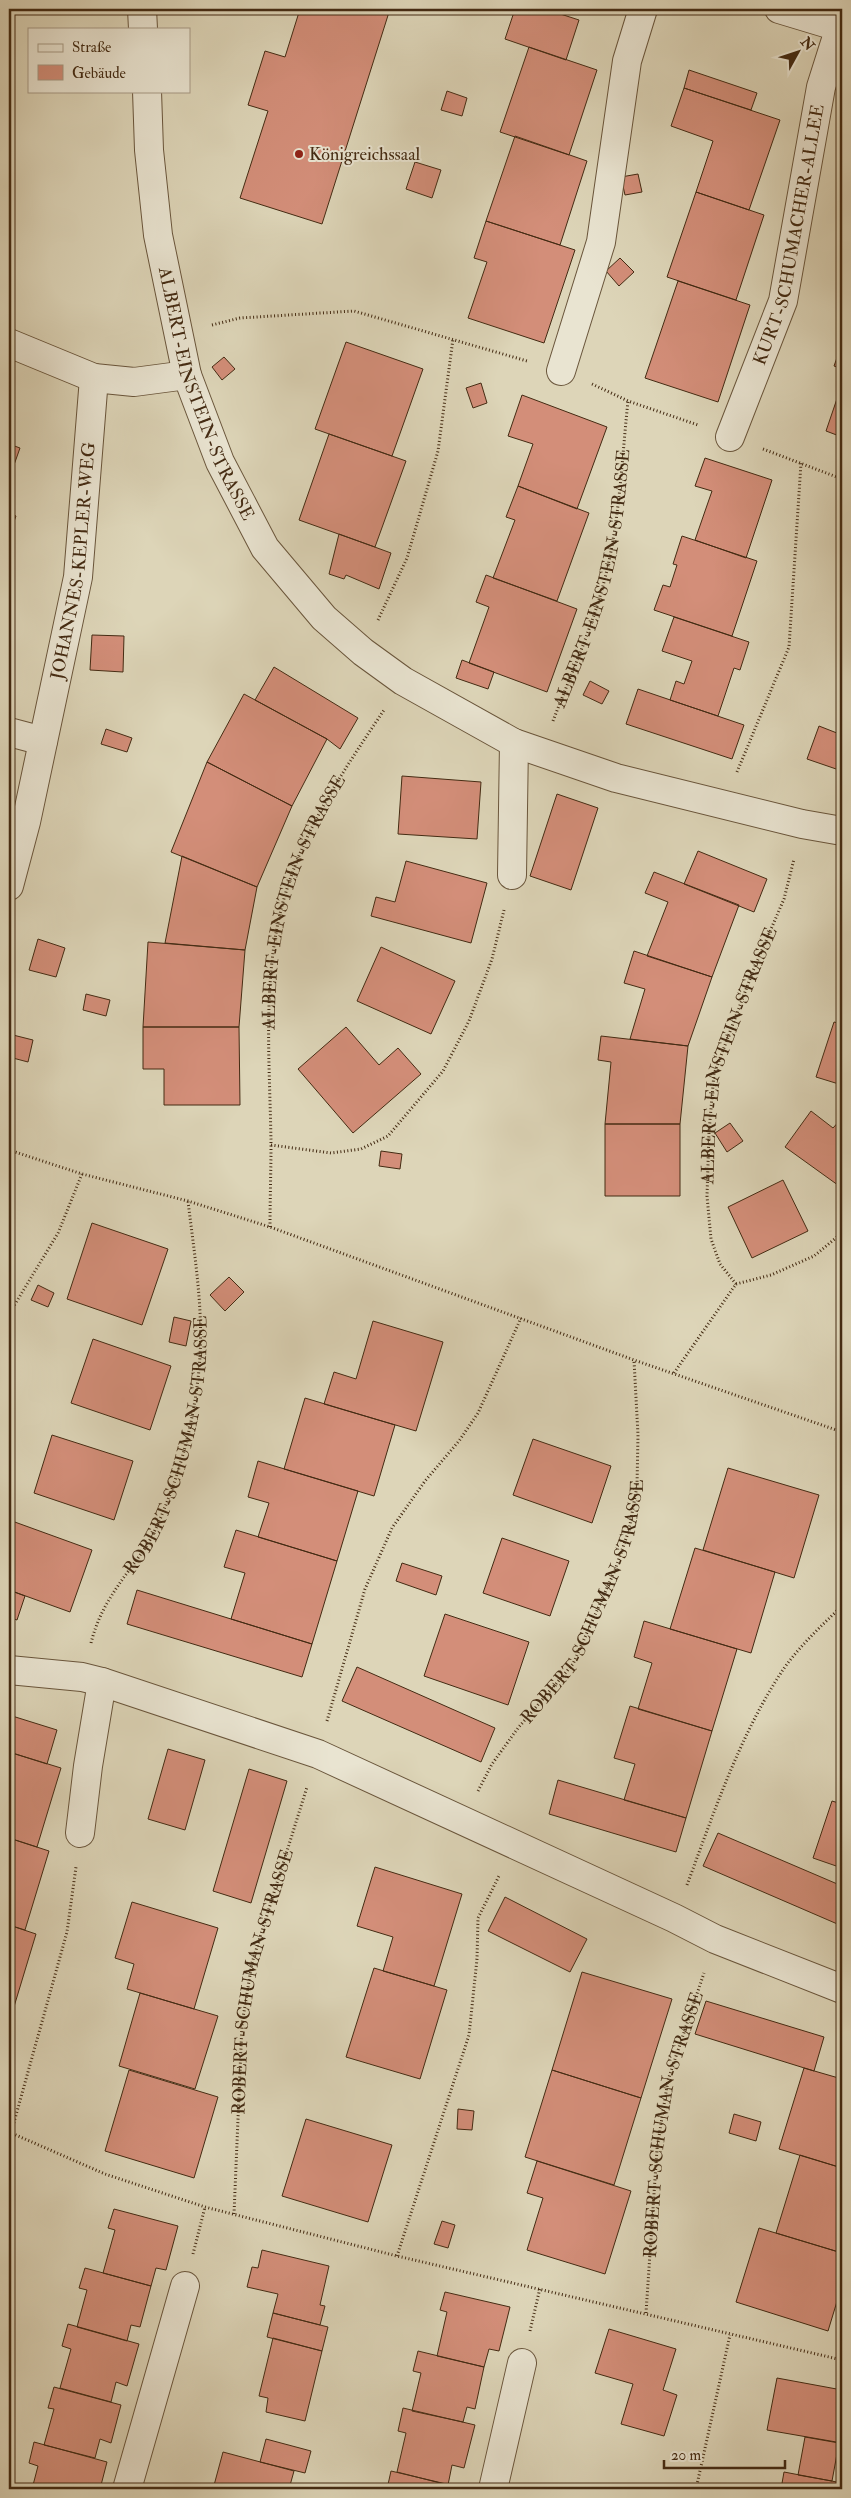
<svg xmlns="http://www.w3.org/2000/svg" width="851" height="2498" font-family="'IM FELL Double Pica',serif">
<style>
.building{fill:#d38e79;stroke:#442b13}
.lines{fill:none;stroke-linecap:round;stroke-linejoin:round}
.minor-casing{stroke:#6a563c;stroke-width:30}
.path{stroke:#442b13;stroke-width:3;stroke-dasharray:1 2.5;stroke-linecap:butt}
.minor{stroke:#e9e4d1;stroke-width:28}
.poi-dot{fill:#8f2418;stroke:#e9e4d1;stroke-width:2}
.labels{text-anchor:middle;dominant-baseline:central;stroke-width:4;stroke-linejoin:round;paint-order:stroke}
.poi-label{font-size:18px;fill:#442b13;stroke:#e9e4d1;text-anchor:start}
.street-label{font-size:18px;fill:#442b13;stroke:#e9e4d1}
</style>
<rect width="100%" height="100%" fill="#ddd5b8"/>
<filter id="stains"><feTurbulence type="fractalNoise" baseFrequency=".004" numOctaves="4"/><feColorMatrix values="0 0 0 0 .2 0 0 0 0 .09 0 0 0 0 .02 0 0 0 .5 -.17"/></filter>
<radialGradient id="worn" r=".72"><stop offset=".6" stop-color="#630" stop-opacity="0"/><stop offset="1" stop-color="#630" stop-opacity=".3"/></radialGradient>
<path class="building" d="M300,9H390L322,224L240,198L268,111L248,105L265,51L285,57Z
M515,9H545L579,20L566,60L505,39Z
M529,47L597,70L569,155L500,132Z
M689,70L757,93L751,110L684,88Z
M684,88L780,120L749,210L696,192L713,141L671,126Z
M447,91L467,98L462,116L441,110Z
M515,136L587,161L560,245L486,221Z
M415,162L441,170L432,198L406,189Z
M638,174L642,192L625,195L621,177Z
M696,192L764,215L736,300L667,277Z
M486,221L575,250L544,343L468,318L487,262L474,258Z
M620,258L634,272L619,286L606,271Z
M678,281L750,305L718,402L645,378Z
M346,342L423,369L392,456L315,429Z
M842,344V369L834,366Z
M224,357L235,369L222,380L212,367Z
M481,383L487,403L473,408L466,388Z
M842,384V437L826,431Z
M522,395L607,427L577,509L518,486L533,444L508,436Z
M9,423L13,425L9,435Z
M329,434L406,461L375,547L299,520Z
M9,444L20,448L9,479Z
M705,458L772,480L746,558L695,540L712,491L695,486Z
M518,486L589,513L557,601L493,578L515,520L506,517Z
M9,513L16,516L9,535Z
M339,534L391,553L379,589L346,575L344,579L329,574Z
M682,536L757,561L732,636L654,610L663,585L670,587L677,565L673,564Z
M486,575L577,609L547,692L469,663L489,607L476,602Z
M9,610L14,612L9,625Z
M674,617L749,642L740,670L734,668L718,716L670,700L676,681L684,684L692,661L662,651Z
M92,635L124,636L123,672L90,670Z
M462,660L494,672L488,689L456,678Z
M274,667L358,718L340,749L327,739L255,700Z
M590,681L609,691L602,704L583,695Z
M638,689L744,725L732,759L626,724Z
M244,694L327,739L292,806L207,762Z
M819,726L842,735V771L807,759Z
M106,729L132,738L127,752L101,744Z
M207,762L292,806L257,887L171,852Z
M402,776L481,782L477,839L398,834Z
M557,794L598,808L571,890L530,876Z
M698,851L767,879L754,912L684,884Z
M182,856L257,887L245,950L165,943Z
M406,861L487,883L471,943L371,916L376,897L395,902Z
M654,872L739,905L712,977L647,956L668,902L645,893Z
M839,938H842V998H838Z
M38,939L65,948L56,977L29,970Z
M148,942L245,950L239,1027H143Z
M381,947L455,981L431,1034L357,1001Z
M634,951L712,977L688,1046L630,1039L645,989L624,983Z
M86,994L110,1000L106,1016L83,1010Z
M834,1022L842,1024V1085L816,1077Z
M143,1027H239L240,1105H164V1069H143Z
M346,1027L379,1065L398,1048L421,1074L353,1133L298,1069Z
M9,1034L33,1040L28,1062L9,1057Z
M601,1036L688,1046L680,1124H605L611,1062L598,1060Z
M811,1111L833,1128L842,1118V1188L785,1147Z
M730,1123L743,1141L727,1152L715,1133Z
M605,1124H680V1196H605Z
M381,1151L402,1154L400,1169L379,1166Z
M783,1180L808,1231L752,1258L728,1207Z
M92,1223L168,1249L142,1325L67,1299Z
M229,1277L244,1292L225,1311L210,1295Z
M38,1285L54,1293L48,1307L31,1300Z
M174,1317L191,1321L186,1346L169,1342Z
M373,1321L443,1342L416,1431L324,1404L334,1372L356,1379Z
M93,1339L171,1366L150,1430L71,1403Z
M305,1398L395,1425L374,1496L284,1469Z
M52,1435L133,1461L114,1520L34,1493Z
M533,1439L611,1466L592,1523L513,1495Z
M258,1461L358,1491L337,1561L258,1537L269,1503L248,1497Z
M728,1468L819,1495L794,1578L703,1550Z
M12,1521L92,1550L70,1612L9,1590V1530Z
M236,1530L337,1561L312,1644L231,1619L245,1573L224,1567Z
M502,1538L569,1561L550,1616L483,1593Z
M695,1548L775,1572L751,1653L670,1629Z
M402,1563L442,1576L436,1595L396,1581Z
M9,1590L25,1596L17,1620L9,1617Z
M137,1590L312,1644L302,1677L127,1624Z
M445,1614L529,1642L508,1705L424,1676Z
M644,1621L737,1649L712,1731L638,1709L652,1663L634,1657Z
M357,1667L495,1728L481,1762L342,1701Z
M630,1706L712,1731L686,1818L624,1800L635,1764L614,1758Z
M9,1715L57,1730L47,1764L9,1752Z
M168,1749L205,1760L185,1830L148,1819Z
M9,1752L61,1768L37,1847L9,1838Z
M249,1769L287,1781L251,1903L213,1891Z
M558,1780L686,1818L676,1852L549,1814Z
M832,1801L842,1804V1868L813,1858Z
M718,1833L842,1886V1926L703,1866Z
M9,1838L49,1851L25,1930L9,1925Z
M375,1867L462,1894L434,1986L383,1971L393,1937L357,1926Z
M505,1897L587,1939L570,1972L488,1931Z
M132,1902L218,1928L194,2009L127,1989L134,1964L115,1958Z
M9,1925L36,1934L13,2010L9,2008Z
M374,1968L447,1990L420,2079L346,2057Z
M582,1972L672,1999L641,2098L552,2070Z
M140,1993L218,2016L195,2089L119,2066Z
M706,2001L824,2037L814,2071L695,2034Z
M9,2008L13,2010L9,2024Z
M804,2068L842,2079V2168L779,2149Z
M129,2070L218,2097L194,2178L105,2151Z
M552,2070L641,2098L614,2185L525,2157Z
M458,2109L474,2111L472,2130L457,2129Z
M734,2114L761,2122L756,2141L729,2133Z
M306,2119L392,2145L368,2222L282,2196Z
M800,2155L842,2168V2253L776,2233Z
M537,2161L631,2191L605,2274L527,2250L543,2198L527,2193Z
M114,2209L178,2226L166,2270L156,2268L151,2286L103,2273L115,2230L108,2228Z
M442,2221L455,2225L448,2248L434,2244Z
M759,2228L842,2253V2285L828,2331L736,2302Z
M262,2250L329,2266L320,2305L325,2306L320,2325L273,2313L278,2294L247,2287L252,2267L258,2268Z
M85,2268L151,2286L140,2327L131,2325L127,2341L77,2327L87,2290L79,2288Z
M445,2292L510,2307L499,2351L489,2349L484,2367L437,2356L447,2312L440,2310Z
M273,2313L328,2327L322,2351L267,2337Z
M68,2324L139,2344L127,2386L116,2382L111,2402L60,2388L71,2349L62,2346Z
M609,2329L676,2349L663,2390L677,2395L664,2436L621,2424L633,2384L595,2373Z
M273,2338L322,2351L305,2421L266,2412L268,2398L259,2396Z
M418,2351L484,2367L475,2409L467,2407L463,2422L412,2411L421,2373L413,2371Z
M777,2378L842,2390V2443L767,2430Z
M54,2387L121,2405L111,2443L100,2439L95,2458L44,2445L54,2409L48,2408Z
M403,2408L475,2425L464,2468L452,2465L448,2485L397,2472L406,2433L398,2431Z
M805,2437L839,2443L832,2481L798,2475Z
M266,2439L311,2451L305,2473L260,2462Z
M34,2442L107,2462L100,2489H32L38,2466L29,2463Z
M223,2452L294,2471L289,2489H213Z
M391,2471L459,2487L458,2489H387Z
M784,2472L842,2483V2489H781Z"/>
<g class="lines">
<defs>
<g id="minor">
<path d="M142,9L143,29"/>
<path d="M779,9L842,28"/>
<path id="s8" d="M147,91L149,150L158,235L187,375L220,462L265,548L324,618L363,652L403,681L514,743L616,778L802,824L842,831"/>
<path d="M9,343L94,378L134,382L187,375"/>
<path d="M561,371L601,242L627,61L643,9"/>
<path id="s9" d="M730,437L783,301L821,87L840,27"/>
<path d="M9,732L43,741"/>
<path d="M512,875L514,743"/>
<path id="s10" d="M9,886L26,822L78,577L94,378"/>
<path d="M9,1670L82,1677L102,1682L318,1754L674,1918L715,1939L842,1989"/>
<path d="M80,1833L88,1766L102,1682"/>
<path d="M127,2489L185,2286"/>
<path d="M493,2489L522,2363"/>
</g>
</defs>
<use href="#minor" class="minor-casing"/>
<g class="path">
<path d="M212,325L240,318L354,311L527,361"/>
<path d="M592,384L628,401L698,425"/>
<path d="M763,449L842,479"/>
<path d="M378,620L407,558L438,451L453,339"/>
<path id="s1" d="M553,721C572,671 595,622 607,570C620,515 622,457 628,401"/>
<path d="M737,772L789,647L801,463"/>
<path d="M271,1145L331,1153L361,1149L388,1136L443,1071L469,1021L492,959L504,910"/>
<path d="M9,1150L82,1174L188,1201L270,1227L634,1360L842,1432"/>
<path id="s2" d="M270,1227C270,1199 271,1171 271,1144C270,1062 261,971 286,892C306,825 346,767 384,710"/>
<path id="s3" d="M736,1284L720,1264L711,1239L707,1196L709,1132L714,1074L753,971L784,899L794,859"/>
<path d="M9,1314L58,1233L82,1174"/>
<path d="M674,1373L736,1284L771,1275L814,1256L842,1233"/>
<path id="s4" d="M91,1643C101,1603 123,1580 145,1548C153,1536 160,1520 165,1507C184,1461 197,1406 200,1356C203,1305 194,1252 188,1201"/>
<path d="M327,1721L365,1589L392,1528L425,1481L459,1441L478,1413L521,1318"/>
<path id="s5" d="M478,1791L492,1764L518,1728L573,1664L615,1570L629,1530L637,1486L638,1435L634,1360"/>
<path d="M687,1885C713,1815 737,1743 777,1679C794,1651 819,1628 842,1606"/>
<path d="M9,2132L105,2174L205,2207L397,2256L842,2360"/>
<path d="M11,2133L67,1932L76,1867"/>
<path id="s6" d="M234,2214L242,2024L252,1963L307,1787"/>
<path d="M193,2254L205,2207"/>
<path d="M397,2256L469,2035L477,1959L478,1918L499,1876"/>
<path id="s7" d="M646,2313L657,2149L668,2080L704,1973"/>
<path d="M530,2331L540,2288"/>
<path d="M696,2489L730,2335"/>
</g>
<use href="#minor" class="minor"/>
</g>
<circle class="poi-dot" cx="299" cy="154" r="5"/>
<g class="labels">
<g class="poi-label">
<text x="309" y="154">Königreichssaal</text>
</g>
<g class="street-label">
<text stroke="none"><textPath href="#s9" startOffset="212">KURT-SCHUMACHER-ALLEE</textPath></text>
<text stroke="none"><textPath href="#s8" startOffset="311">ALBERT-EINSTEIN-STRASSE</textPath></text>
<text stroke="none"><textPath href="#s10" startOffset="332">JOHANNES-KEPLER-WEG</textPath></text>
<text stroke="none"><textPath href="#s1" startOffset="149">ALBERT-EINSTEIN-STRASSE</textPath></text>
<text stroke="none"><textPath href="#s2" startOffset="331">ALBERT-EINSTEIN-STRASSE</textPath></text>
<text stroke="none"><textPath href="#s3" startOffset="241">ALBERT-EINSTEIN-STRASSE</textPath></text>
<text stroke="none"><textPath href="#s4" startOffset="216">ROBERT-SCHUMAN-STRASSE</textPath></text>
<text stroke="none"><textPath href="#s5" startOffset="220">ROBERT-SCHUMAN-STRASSE</textPath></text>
<text stroke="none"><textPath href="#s6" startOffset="235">ROBERT-SCHUMAN-STRASSE</textPath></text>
<text stroke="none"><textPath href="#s7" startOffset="191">ROBERT-SCHUMAN-STRASSE</textPath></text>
</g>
</g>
<rect width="851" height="2498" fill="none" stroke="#ddd5b8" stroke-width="30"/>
<rect x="10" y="10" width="831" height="2478" fill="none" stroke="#442b13" stroke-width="2.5"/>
<rect x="15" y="15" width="821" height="2468" fill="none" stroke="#442b13"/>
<rect x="28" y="28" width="162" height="65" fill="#e9e4d1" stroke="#a79a85"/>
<rect x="38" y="44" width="25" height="8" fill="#e9e4d1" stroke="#a79a85"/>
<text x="72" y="52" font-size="15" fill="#442b13">Straße</text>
<rect x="38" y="65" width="25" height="15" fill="#d38e79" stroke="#a79a85"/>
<text x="72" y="78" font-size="15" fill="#442b13">Gebäude</text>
<g transform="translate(798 52) rotate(50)" stroke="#e9e4d1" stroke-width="4" paint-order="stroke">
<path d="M0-4L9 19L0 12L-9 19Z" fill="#442b13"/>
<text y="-8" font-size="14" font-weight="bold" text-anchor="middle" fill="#442b13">N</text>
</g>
<path d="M664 2460v8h121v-8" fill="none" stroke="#442b13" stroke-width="2.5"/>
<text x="671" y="2460" font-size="15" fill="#442b13" stroke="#e9e4d1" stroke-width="4" paint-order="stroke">20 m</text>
<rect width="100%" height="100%" filter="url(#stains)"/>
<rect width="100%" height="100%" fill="url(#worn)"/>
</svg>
